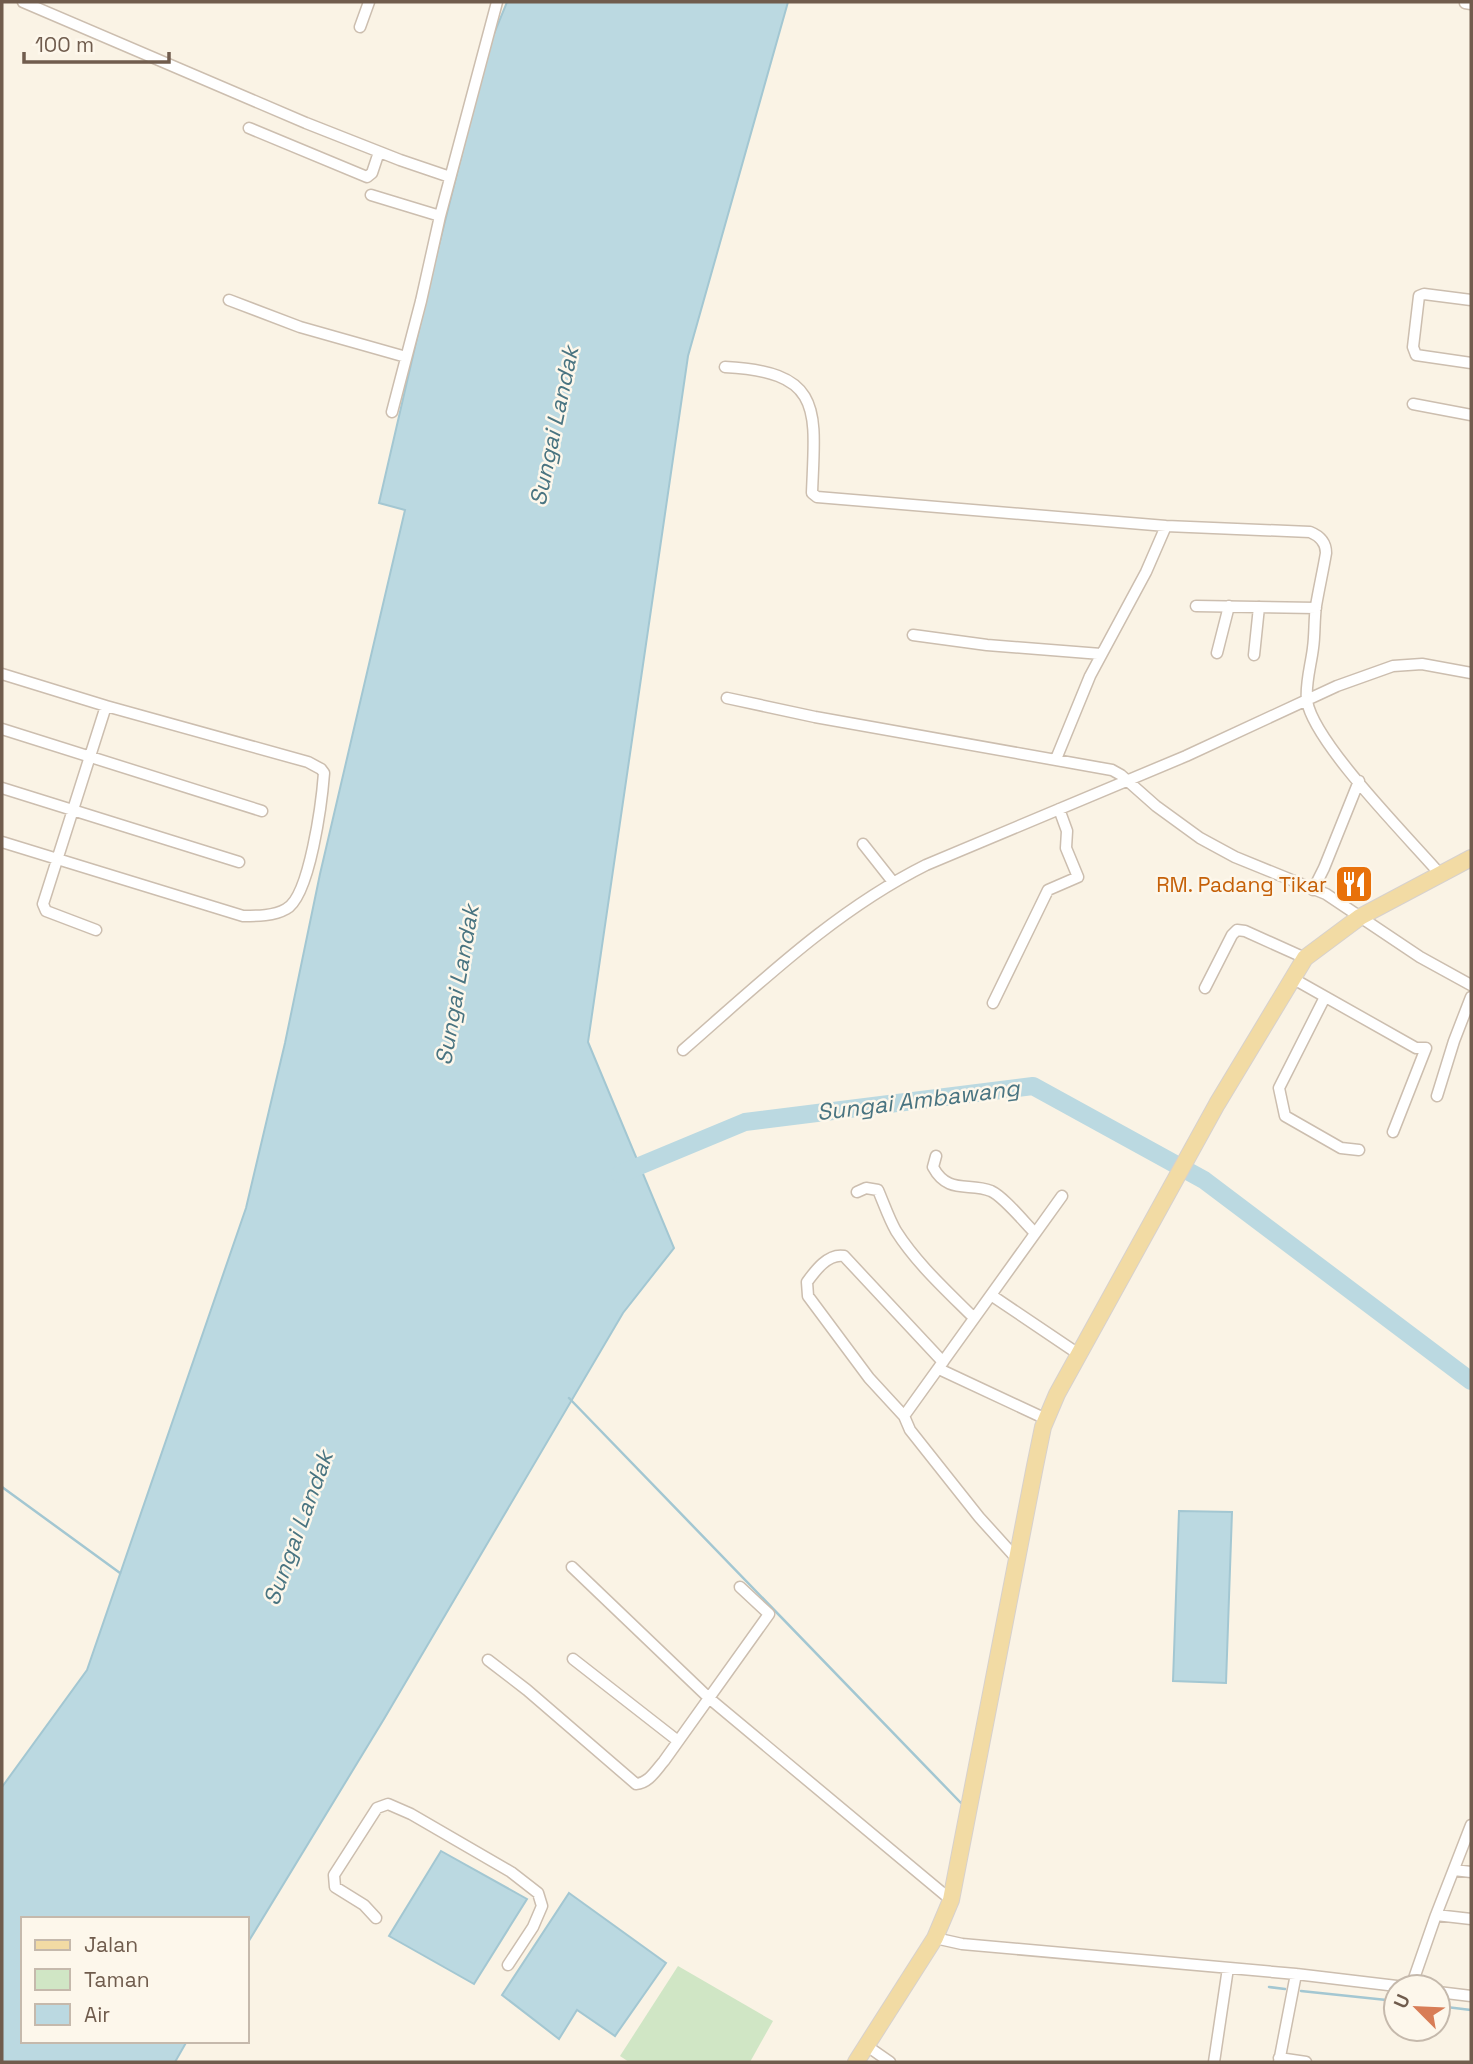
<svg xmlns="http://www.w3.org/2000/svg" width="1473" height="2064" font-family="'Space Grotesk',sans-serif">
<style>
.green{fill:#d0e6c5}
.water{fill:#bbd9e1;stroke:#a3c7d2;stroke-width:2}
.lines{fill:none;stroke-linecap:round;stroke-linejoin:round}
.stream{stroke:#a3c7d2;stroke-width:2.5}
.river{stroke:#bbd9e1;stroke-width:18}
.street-casing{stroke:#ccbeaf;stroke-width:13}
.primary-casing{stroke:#d7d1cd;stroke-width:18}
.street{stroke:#fff;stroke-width:10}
.primary{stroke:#f2dba4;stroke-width:16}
.labels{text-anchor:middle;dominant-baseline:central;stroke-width:5;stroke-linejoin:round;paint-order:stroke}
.food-label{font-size:21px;fill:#c56008;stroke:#fdf7eb;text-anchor:end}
.water-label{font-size:23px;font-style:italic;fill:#497481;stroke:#fdf7eb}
</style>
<rect width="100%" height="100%" fill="#faf3e5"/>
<path class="green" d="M678,1966L773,2021L750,2062H629L620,2056Z"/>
<path class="water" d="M507,2H788L688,356L588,1042L674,1248L623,1313L384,1719L247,1944V1919H23V2041H187L175,2062H2V1787L87,1670L246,1208L285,1043L320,874L405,510L379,503L432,273L489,46Z
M1179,1511L1232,1512L1226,1683L1173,1681Z
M441,1851L527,1899L474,1984L389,1936Z
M569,1893L666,1963L615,2036L577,2010L559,2039L502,1995Z"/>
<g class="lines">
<path class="stream" d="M569,1398L961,1803
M2,1487L120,1573
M1269,1987L1285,1989
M1301,1991L1396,2001
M1438,2006L1471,2010"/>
<path class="river" d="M620,1174L745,1122L1033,1086L1204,1180L1471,1381"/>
<defs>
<path id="street" d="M23,2L306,123L400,160L450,177
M1465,3L1471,4
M360,27L369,2
M249,128L367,177L372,173L379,152
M371,195L440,216
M229,300L300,327L406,357
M1471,300L1424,294L1419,296L1413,347L1416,355L1471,363
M725,367C825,372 815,411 812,493L817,497L1166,526L1310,532C1320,536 1326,543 1326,553C1323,571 1319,588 1316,606C1314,620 1315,634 1313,648C1311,665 1305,684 1307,701C1314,743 1409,838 1440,874
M1413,404L1471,415
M392,412L421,301L440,216L497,2
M1196,606L1316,608
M913,635L987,645L1101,654
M1217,653L1229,606
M1254,655L1259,607
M2,674L106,706L308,762L321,769L324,773C322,800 310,897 286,909C274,916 257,916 243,916L2,842
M727,698L815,717L1112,770L1121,775L1156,806L1200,838L1235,857L1326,894L1420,957L1471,985
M2,729L262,811
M1056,759L1090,676L1146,572L1166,526
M2,788L239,862
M863,844L893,882
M1313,890L1324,868L1359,781
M96,930L46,911L43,904L106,706
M1292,978L1416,1048H1426L1393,1132
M1205,988L1232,935L1237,930L1245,931L1305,958
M1325,997L1279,1088L1285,1116L1341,1148L1359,1150
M993,1003L1048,890L1078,877L1066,848L1067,831L1059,809
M683,1050C760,983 834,911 926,865L1186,756L1337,686L1393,666L1422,664L1471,673
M1437,1096L1454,1041L1471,997
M936,1156L933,1167C948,1195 969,1182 991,1191C1004,1197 1024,1222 1035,1233
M857,1192L866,1188L878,1190C884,1204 889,1219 896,1231C917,1264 947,1291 974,1318
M991,1295L1077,1353
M939,1369L1046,1419
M904,1416L869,1378L808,1296L807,1282C815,1271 828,1253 844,1256L943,1362
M1016,1558L979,1517L910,1430L904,1416L1062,1196
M572,1567L710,1699L951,1900
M573,1659L678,1741
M488,1660L527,1690L636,1784C649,1783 656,1770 664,1761L769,1614L740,1587
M1454,1870L1471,1872
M1436,1915L1471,1919
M376,1918L364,1905L335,1887L334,1875L377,1808L388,1804L411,1814L511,1872L538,1893L542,1906L533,1927L508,1965
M935,1938L962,1944L1296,1974L1405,1987
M1411,1987L1436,1915L1471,1825
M1438,1992L1471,1996
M867,2046L890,2062
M1279,2058L1306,2062
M1214,2062L1228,1968
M1279,2062L1296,1974"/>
<path id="primary" d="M856,2062L935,1938L951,1900L1035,1466L1043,1427L1057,1394L1217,1104L1305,958L1360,917L1471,858"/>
</defs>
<use href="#street" class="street-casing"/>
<use href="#primary" class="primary-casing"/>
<use href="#street" class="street"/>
<use href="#primary" class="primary"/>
</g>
<defs>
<symbol id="restaurant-square" viewBox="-11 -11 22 22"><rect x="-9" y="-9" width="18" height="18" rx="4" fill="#e8710a" stroke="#fdf7eb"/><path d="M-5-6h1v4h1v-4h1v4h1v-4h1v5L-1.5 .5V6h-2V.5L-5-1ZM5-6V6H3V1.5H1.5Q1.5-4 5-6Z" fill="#fff"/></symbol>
</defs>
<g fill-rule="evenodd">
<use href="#restaurant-square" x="1332" y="862" width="44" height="44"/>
</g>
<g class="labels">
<g class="food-label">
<text x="1327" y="884">RM. Padang Tikar</text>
</g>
<g class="water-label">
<text transform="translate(554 426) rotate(-78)">Sungai Landak</text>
<text transform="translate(457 985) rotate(-80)">Sungai Landak</text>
<text transform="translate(918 1100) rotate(-7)">Sungai Ambawang</text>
<text transform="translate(298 1528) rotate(-70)">Sungai Landak</text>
</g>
</g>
<rect width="1473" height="2064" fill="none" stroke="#705c4d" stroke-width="7"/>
<rect x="21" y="1917" width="228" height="126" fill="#fdf7eb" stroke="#c5b9ac" stroke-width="2"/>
<rect x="35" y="1940" width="35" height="10" fill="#f2dba4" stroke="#c5b9ac" stroke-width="2"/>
<text x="84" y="1952" font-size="21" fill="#705c4d">Jalan</text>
<rect x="35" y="1969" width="35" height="21" fill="#d0e6c5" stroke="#c5b9ac" stroke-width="2"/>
<text x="84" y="1987" font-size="21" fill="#705c4d">Taman</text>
<rect x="35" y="2004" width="35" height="21" fill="#bbd9e1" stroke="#c5b9ac" stroke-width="2"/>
<text x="84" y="2022" font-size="21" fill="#705c4d">Air</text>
<g transform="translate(1417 2008) rotate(294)"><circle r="33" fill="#fdf7eb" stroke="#c5b9ac" stroke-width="2"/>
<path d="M0-5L12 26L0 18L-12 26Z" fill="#d87d56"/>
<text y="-10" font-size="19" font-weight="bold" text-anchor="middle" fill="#705c4d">U</text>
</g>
<path d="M24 52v10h145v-10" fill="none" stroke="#705c4d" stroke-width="3.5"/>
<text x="35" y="52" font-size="21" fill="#705c4d" stroke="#fdf7eb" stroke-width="5" paint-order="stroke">100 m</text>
</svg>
